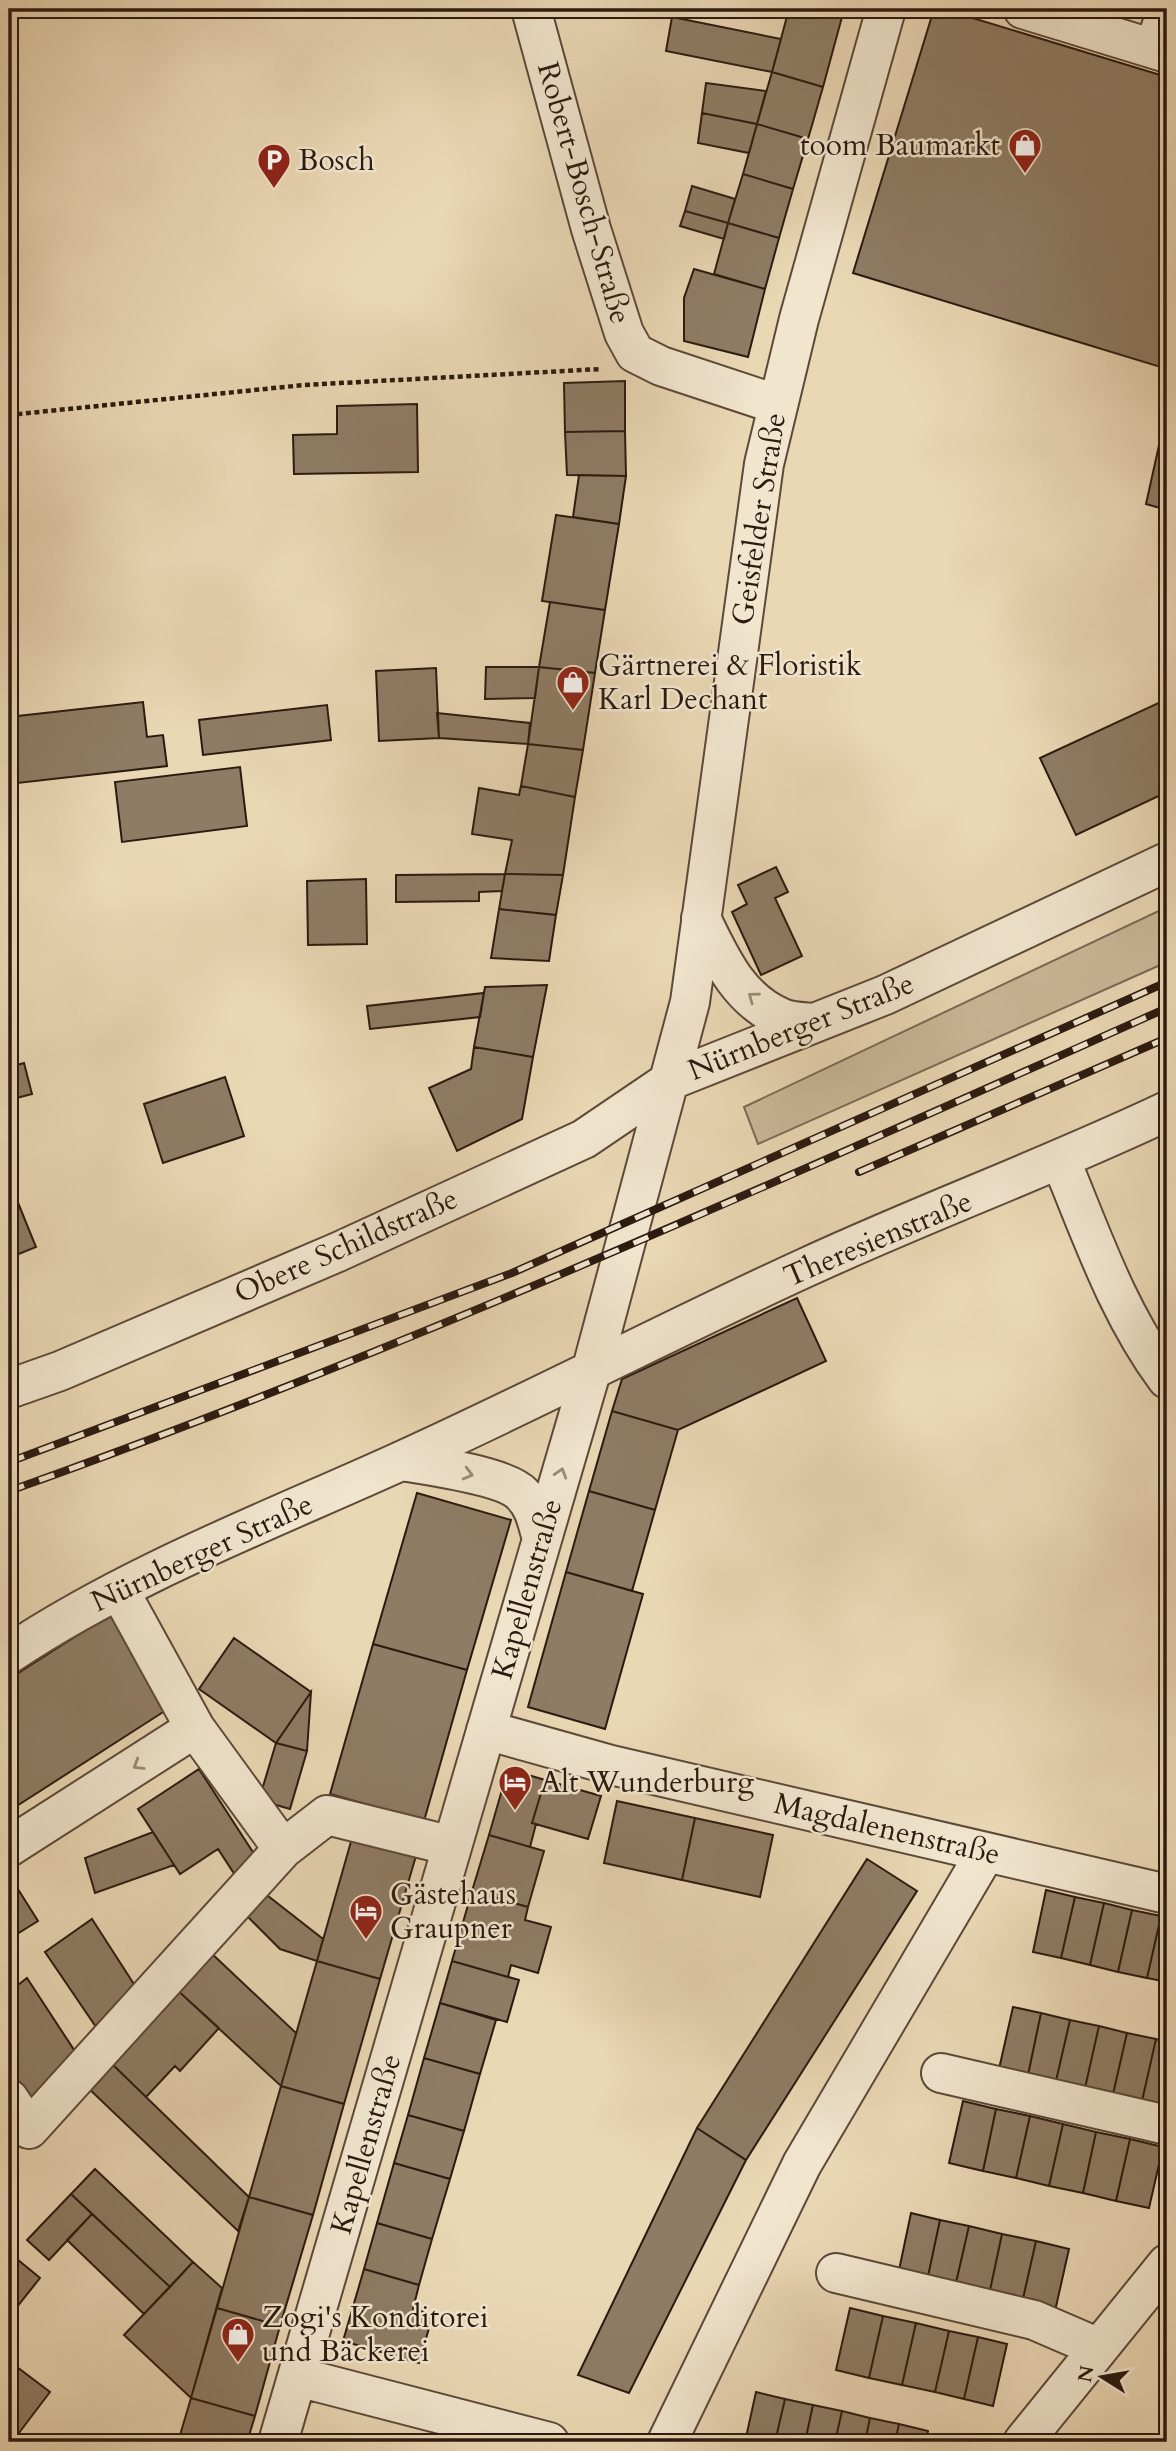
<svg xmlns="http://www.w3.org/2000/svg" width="1176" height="2451" font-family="Cardo,serif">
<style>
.green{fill:#cab798;stroke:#7b6854;stroke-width:2}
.building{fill:#8f7c65;stroke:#2c1a10;stroke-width:2}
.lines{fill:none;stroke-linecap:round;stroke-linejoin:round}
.minor-casing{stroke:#5c4939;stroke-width:42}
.path{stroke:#2c1a10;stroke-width:4.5;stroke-dasharray:5 3.5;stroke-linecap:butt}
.minor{stroke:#f1e5ce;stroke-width:38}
.rail-casing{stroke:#2c1a10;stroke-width:8}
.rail{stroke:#f1e5ce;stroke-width:5;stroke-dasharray:16;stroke-linecap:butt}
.oneway{stroke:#988a78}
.labels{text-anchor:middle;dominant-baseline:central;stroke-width:5;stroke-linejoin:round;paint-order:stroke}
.poi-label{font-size:30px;fill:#2c1a10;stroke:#f1e5ce;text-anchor:start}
.street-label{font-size:30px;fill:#2c1a10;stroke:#f1e5ce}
</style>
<rect width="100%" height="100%" fill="#ead7b4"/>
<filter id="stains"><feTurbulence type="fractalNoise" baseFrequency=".00286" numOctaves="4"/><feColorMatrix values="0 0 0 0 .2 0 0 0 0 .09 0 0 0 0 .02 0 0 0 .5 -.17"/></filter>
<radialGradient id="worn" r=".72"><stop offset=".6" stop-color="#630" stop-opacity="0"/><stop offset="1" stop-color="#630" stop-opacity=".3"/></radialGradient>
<path class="green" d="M1167,907V962L758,1144L744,1107Z"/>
<path class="building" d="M789,9H813L842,17L823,87L772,72Z
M813,9H845L842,17Z
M934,9H943L1167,77V369L853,273Z
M672,17L781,39L772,72L666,51Z
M772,72L823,87L808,139L757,124Z
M706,83L766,91L757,124L702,113Z
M702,113L757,124L749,153L698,143Z
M757,124L808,139L793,189L743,174Z
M743,174L793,189L779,238L728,223Z
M692,186L735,199L728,223L685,211Z
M685,211L728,223L724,239L680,226Z
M728,223L779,238L765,289L714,274Z
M694,269L765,289L748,357L684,341V298Z
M625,381V431L565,432L564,383Z
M417,404L418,472L294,474L293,435L337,434V406Z
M1167,409V510L1146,504Z
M625,431L626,476L567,475L565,432Z
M579,475L626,476L619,524L573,517Z
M556,515L619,524L605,610L542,601Z
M550,602L605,610L595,673L539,667Z
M486,667H539L535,698L485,699Z
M539,667L595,673L583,750L528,744Z
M436,668L439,738L379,741L376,671Z
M1167,699V792L1076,835L1040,758Z
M143,702L147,737L163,735L167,766L9,784V717Z
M327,705L331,740L203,755L199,720Z
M437,713L530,723L528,744L439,738Z
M528,744L583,750L575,797L521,786Z
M240,767L247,826L122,842L115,782Z
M521,786L575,797L563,875L505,874L512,840L472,834L479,788L519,795Z
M776,867L788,892L775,898L802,956L761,975L732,912L747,904L738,885Z
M505,874L563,875L556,915L499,909Z
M505,874L502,891L479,892V901L396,902V875Z
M366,879L367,944L308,945L307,881Z
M499,909L556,915L549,961L491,958Z
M547,985L533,1057L474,1047L485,987Z
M484,993L480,1017L370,1029L367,1006Z
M474,1047L533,1057L522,1119L457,1151L429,1088L471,1069Z
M24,1063L32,1094L9,1100V1067Z
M225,1077L244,1136L163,1163L144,1104Z
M12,1188L36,1247L9,1258V1189Z
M797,1298L826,1361L678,1430L612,1411L622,1379Z
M612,1411L678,1430L655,1510L589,1491Z
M589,1491L655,1510L632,1591L566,1572Z
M417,1493L511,1520L467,1670L373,1644Z
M566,1572L643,1594L605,1729L528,1707Z
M112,1613L171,1707L9,1811V1679Z
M234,1638L311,1692L276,1743L199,1689Z
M373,1644L467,1670L424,1821L330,1794Z
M311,1692L307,1751L276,1743Z
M276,1743L307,1751L290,1809L259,1800Z
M199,1769L258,1860L235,1875L218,1849L180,1874L138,1809Z
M508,1769L545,1780L532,1823L536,1824L530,1847L489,1835Z
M545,1780L601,1796L588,1839L532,1823Z
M617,1801L695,1818L682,1880L604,1863Z
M695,1818L773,1835L760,1897L682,1880Z
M354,1831L418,1849L380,1979L317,1961Z
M153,1832L174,1865L95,1893L85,1858Z
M489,1835L544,1851L528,1907L472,1891Z
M867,1859L917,1891L746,2160L697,2128Z
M9,1875L38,1921L9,1939Z
M1046,1890L1075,1897L1061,1958L1033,1952Z
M472,1891L528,1907L525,1920L551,1927L538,1973L511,1965L508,1977L452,1961Z
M263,1892L323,1939L317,1961L280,1949L244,1913Z
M1075,1897L1104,1903L1090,1965L1061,1958Z
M1104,1903L1132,1910L1118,1972L1090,1965Z
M1132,1910L1161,1916L1147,1978L1118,1972Z
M1161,1916L1167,1918V1982L1147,1978Z
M92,1919L137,1989L98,2030L45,1952Z
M209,1951L296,2033L281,2086L175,1988Z
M317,1961L380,1979L344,2104L281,2086Z
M452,1961L519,1980L507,2022L440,2003Z
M27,1978L78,2056L41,2098L24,2095L9,2070V1992Z
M175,1988L219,2028L180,2071L175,2066L146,2097L109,2061Z
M440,2003L496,2020L480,2074L424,2058Z
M1013,2007L1041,2013L1028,2075L999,2069Z
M1041,2013L1070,2020L1056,2081L1028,2075Z
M1070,2020L1099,2026L1085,2088L1056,2081Z
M1099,2026L1127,2033L1113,2094L1085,2088Z
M1127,2033L1156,2039L1142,2101L1113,2094Z
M1156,2039L1167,2042V2107L1142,2101Z
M424,2058L480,2074L464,2131L408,2115Z
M109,2061L249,2197L238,2231L87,2087Z
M281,2086L344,2104L313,2215L249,2197Z
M963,2101L996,2109L983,2171L949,2163Z
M996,2109L1030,2116L1016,2178L983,2171Z
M408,2115L464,2131L450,2179L394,2163Z
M1030,2116L1063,2124L1049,2186L1016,2178Z
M1063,2124L1096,2132L1083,2193L1049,2186Z
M697,2128L746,2160L629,2393L578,2375Z
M1096,2132L1130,2139L1116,2201L1083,2193Z
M1130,2139L1163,2147L1149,2208L1116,2201Z
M394,2163L450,2179L432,2239L377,2223Z
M95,2169L193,2262L170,2287L71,2194Z
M71,2194L92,2214L49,2260L27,2240Z
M249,2197L313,2215L280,2326L217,2308Z
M911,2213L940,2220L927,2281L898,2275Z
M92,2214L170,2287L144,2314L67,2240Z
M940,2220L969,2226L955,2287L927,2281Z
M377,2223L432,2239L419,2285L364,2269Z
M969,2226L1002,2234L989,2295L955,2287Z
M1002,2234L1036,2241L1022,2303L989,2295Z
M1036,2241L1069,2249L1055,2311L1022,2303Z
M12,2255L40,2278L9,2317V2259Z
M193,2262L222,2288L191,2398L124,2335Z
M364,2269L419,2285L413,2309L433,2314L419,2363L343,2341Z
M217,2308L280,2326L255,2416L191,2398Z
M850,2308L883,2316L869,2378L836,2370Z
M883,2316L916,2323L902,2385L869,2378Z
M916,2323L949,2331L935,2392L902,2385Z
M949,2331L978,2337L964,2399L935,2392Z
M978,2337L1007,2344L993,2406L964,2399Z
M9,2361L50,2392L12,2442H9Z
M756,2392L785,2399L775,2442H745Z
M191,2398L255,2416L247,2442H178Z
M785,2399L813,2405L805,2442H775Z
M813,2405L842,2411L835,2442H805Z
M842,2411L870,2418L865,2442H835Z
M870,2418L899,2424L895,2442H865Z
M899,2424L928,2431L925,2442H895Z"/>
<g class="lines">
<defs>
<path id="minor" d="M531,9L591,229L624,333L635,353L661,366L776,404
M1023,9L1167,53
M1154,49L1167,9
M701,918C720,957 738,1000 782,1018C791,1022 804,1022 814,1023
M1061,1161C1092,1236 1118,1313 1167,1379
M9,1389L60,1371L338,1252L584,1139L671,1080L885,995L1167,862
M401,1461C426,1465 505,1476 522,1494C535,1507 537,1522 542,1539
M9,1654C131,1573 269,1521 401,1461C538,1399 671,1329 807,1267C926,1212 1049,1167 1167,1111
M486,1730L611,1765L1167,1894
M9,1847L195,1728
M283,1849L327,1815L452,1846
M941,2073L1167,2125
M9,2099L29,2129L283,1849L195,1728L119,1590
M836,2273L1034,2320L1099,2348
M298,2377L549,2442
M278,2442L591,1372L690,1002L764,464L799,319L886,9
M667,2442L802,2164L986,1852
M1023,2442L1167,2264"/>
</defs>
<use href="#minor" class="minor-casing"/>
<path class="path" d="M9,415L304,385L601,369"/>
<use href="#minor" class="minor"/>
<defs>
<path id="rail" d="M859,1172L1167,1038
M9,1462L512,1273L1167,982
M9,1491C403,1351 785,1178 1167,1008"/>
</defs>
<use href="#rail" class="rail-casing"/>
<use href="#rail" class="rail"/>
</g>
<defs><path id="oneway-chevron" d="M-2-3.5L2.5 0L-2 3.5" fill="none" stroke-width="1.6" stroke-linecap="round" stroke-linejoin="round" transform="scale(1.75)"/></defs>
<g class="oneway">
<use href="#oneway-chevron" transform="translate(753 997) rotate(-143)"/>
<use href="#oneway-chevron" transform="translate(561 1473) rotate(-73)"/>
<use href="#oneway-chevron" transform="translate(468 1474) rotate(15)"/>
<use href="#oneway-chevron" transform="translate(138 1765) rotate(148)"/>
</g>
<defs>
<symbol id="shop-pin" viewBox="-11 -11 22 30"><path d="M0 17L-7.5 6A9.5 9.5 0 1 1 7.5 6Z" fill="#8f2418" stroke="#f1e5ce"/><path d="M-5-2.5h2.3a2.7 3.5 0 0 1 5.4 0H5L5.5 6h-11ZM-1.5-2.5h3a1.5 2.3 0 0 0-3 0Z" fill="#fff"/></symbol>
<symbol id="parking-pin" viewBox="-11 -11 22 30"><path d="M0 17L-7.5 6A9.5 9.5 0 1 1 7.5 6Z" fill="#8f2418" stroke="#f1e5ce"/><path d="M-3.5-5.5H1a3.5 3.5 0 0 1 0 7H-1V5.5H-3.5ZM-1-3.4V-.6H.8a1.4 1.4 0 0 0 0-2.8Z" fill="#fff"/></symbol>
<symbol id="hotel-pin" viewBox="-11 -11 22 30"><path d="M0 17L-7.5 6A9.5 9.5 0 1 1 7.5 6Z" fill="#8f2418" stroke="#f1e5ce"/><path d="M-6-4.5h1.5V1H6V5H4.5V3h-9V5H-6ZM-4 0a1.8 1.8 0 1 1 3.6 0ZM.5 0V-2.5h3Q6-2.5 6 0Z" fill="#fff"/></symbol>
</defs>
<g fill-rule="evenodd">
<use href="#shop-pin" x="1006" y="126" width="38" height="52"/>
<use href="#parking-pin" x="255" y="141" width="38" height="52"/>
<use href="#shop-pin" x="554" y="663" width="38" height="52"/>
<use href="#hotel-pin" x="496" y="1763" width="38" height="52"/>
<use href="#hotel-pin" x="347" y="1892" width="38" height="52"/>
<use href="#shop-pin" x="219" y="2315" width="38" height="52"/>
</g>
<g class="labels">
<g class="poi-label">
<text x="1000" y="145" text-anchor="end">toom Baumarkt</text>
<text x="298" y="160">Bosch</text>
<text x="598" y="665">Gärtnerei &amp; Floristik<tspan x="598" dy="34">Karl Dechant</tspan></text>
<text x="540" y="1782">Alt Wunderburg</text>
<text x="390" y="1894">Gästehaus<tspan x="390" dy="34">Graupner</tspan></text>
<text x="262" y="2317">Zogi's Konditorei<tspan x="262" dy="34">und Bäckerei</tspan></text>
</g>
<g class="street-label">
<text transform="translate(584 193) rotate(74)">Robert-Bosch-Straße</text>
<text transform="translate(759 519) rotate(-81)">Geisfelder Straße</text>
<text transform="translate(801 1027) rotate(-22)">Nürnberger Straße</text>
<text transform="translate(878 1239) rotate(-23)">Theresienstraße</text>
<text transform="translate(346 1246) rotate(-24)">Obere Schildstraße</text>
<text transform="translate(202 1553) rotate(-25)">Nürnberger Straße</text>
<text transform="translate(527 1589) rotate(-74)">Kapellenstraße</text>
<text transform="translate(887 1829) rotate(13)">Magdalenenstraße</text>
<text transform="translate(366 2144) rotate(-74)">Kapellenstraße</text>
</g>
</g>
<rect width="1176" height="2451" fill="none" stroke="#ead7b4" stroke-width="35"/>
<rect x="10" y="10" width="1155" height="2430" fill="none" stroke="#2c1a10" stroke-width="3.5"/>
<rect x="18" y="18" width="1141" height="2416" fill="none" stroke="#2c1a10" stroke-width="2"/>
<g transform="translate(1102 2377) rotate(281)" stroke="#f1e5ce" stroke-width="5" paint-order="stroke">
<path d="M0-5L12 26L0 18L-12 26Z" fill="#2c1a10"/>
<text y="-10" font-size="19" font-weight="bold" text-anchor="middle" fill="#2c1a10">N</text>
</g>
<rect width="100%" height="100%" filter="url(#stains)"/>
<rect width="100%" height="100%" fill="url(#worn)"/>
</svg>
